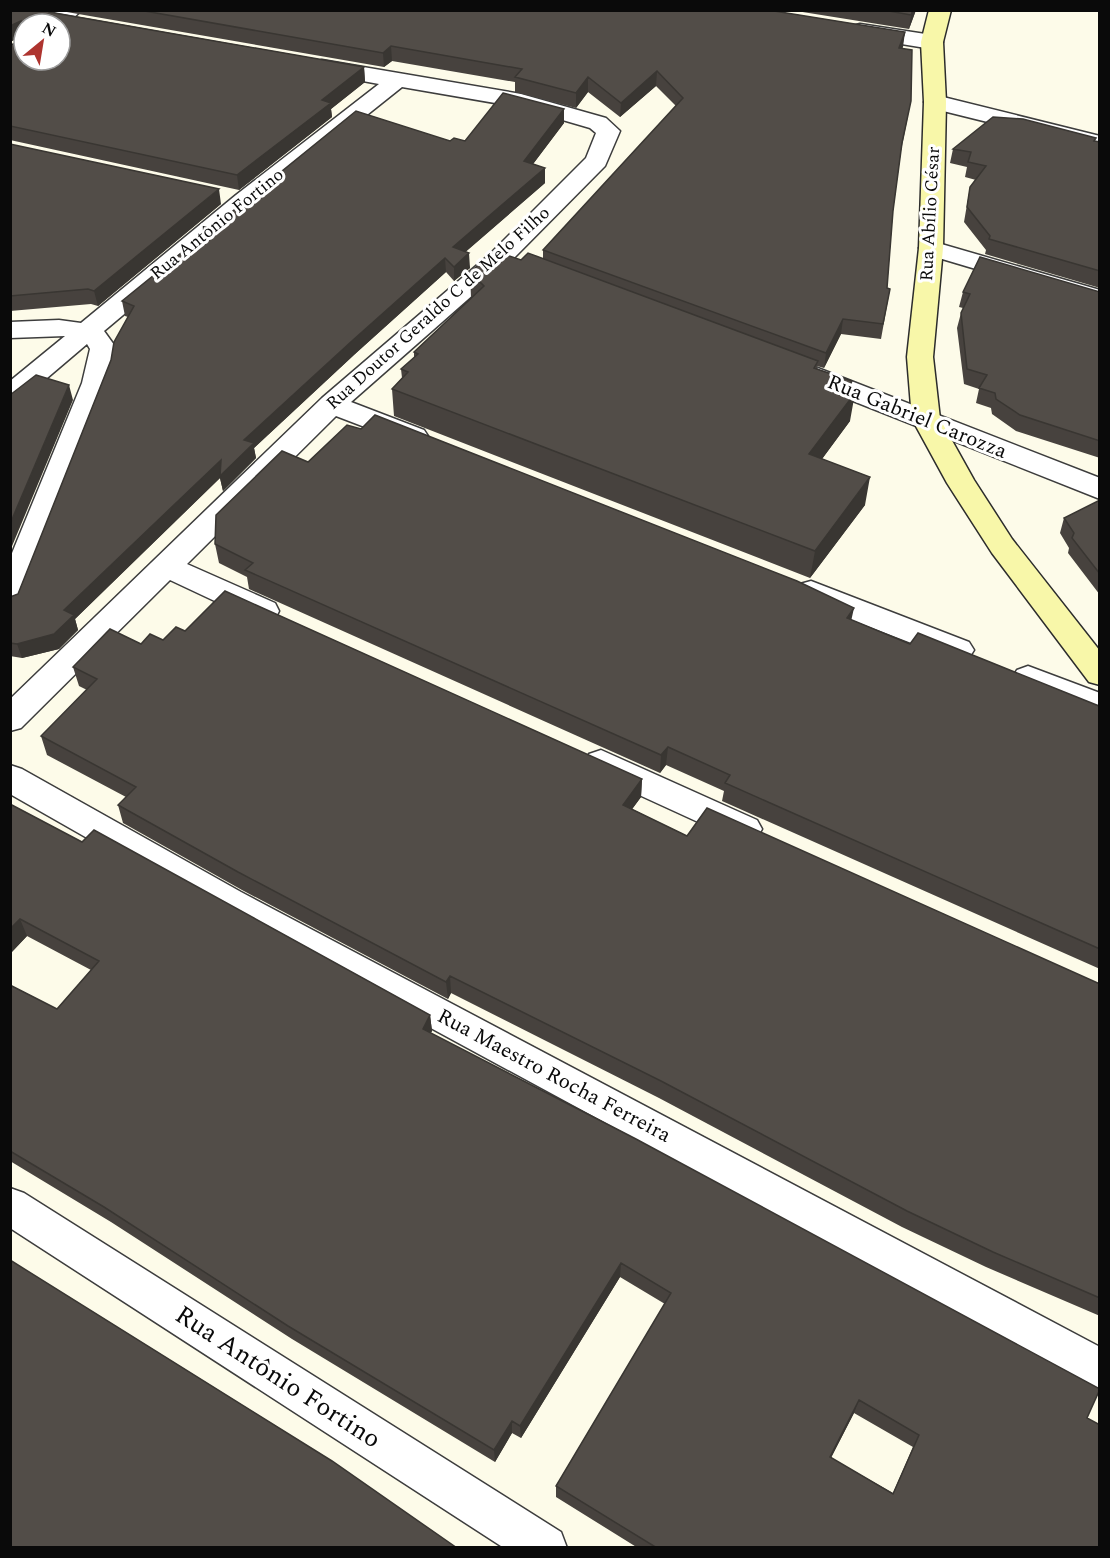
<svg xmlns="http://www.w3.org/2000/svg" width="1110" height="1558" font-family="Spectral,serif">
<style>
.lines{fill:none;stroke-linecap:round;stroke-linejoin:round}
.minor-casing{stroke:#3d3d3d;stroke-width:3}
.secondary-casing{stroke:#2c2c2c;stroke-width:3}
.minor{fill:#fff;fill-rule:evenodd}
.secondary{fill:#f8f7a9;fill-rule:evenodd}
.wall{fill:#47423e;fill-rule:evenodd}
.shaded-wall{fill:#393632}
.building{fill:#524d48;stroke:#393632;stroke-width:1.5;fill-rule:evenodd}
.labels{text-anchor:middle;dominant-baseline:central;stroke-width:6;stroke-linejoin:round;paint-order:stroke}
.far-street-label{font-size:18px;fill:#0a0a0a;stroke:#fff}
.street-label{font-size:21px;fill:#0a0a0a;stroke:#fff}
.near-street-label{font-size:26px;fill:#0a0a0a;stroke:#fff}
</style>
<rect width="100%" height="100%" fill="#fdfbe9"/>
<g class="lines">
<defs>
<path id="minor" d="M58,10H82L61,29L60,24H42Z
M860,24L932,35L940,37L943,42L940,47L932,49L852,36L849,31L852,26Z
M322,60L521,94L606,118L620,131L605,166L508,264L351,402L424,430L428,436L424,442L414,445L404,442L336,416L187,564L275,603L279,611L275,619L264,622L253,619L170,580L21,728L10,731V699L322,398L490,254L586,158L596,133L590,128L518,107L402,87L254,205L104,331L117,349L112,374L25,600L21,608L10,611V558L82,383L90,349L87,344L20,401L10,404V381L65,336L10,338V322L59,320L81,323L236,195L379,84L314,72L311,67L314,62Z
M935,95L1100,136V150L927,107L924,102L927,97Z
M931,241L1100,290V306L922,253L919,248L922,243Z
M810,365L1100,478V499L800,380L797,374L800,368Z
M811,581L969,642L974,650L969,658L958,661L800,600L796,592L800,584Z
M1028,666L1100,693V718L1017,686L1012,678L1017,670Z
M601,750L757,820L762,829L757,838L745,842L733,838L589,772L585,763L589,754Z
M10,765L22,769L241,892L1100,1347V1391L217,912L10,794Z
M10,1188L24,1193L561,1532L567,1548H504L10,1228Z"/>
<path id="secondary" d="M929,10H951L943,42L946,102L943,248L933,357L940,419L974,480L1012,539L1100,651V685L1089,682L992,553L947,483L912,419L907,357L919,248L924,102L921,42Z"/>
</defs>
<use href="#minor" class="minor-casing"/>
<use href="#secondary" class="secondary-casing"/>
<use href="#minor" class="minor"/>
<use href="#secondary" class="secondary"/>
</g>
<path class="wall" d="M10,10H768L905,32L902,48L908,116L901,151L893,211L887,288L890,289L881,339L841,334L824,368L817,366V368L850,392V421L822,459L865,505L810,578L394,416L392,389L402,378L401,369L414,358V352L471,298L470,272L521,260L543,259V250L676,106L656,86L620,117L588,92L576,108L515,92V82L392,61L384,67L61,11L53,12H52L364,67L365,82L331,109L332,117L239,190L10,140V45L22,41V36L10,42Z
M790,10H916L909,29Z
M564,109V123L533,164L545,183L465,252L470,268L454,281L446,272L355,354L254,448L256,458L223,491L220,478L75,619L78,630L59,649L22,658L10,656V597L18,594L128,317L125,316L122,301L450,141H465Z
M1095,141L1100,142V288L985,254L986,250L964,222L970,187L976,180L965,177L967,167L950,163L953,149Z
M10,144L221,204L98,306L91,304L10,311Z
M963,292H1100V458L1016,431L992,414L991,408L976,403L979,389L964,384L957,328L961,313L963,308L959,307Z
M308,462L852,620L910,644L1100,707V969L722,801L724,791L666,765L660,773L249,589L247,577L219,563L215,544Z
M1100,500V595L1068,553L1069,548L1060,533L1064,518Z
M185,631L642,779L641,797L632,809L687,836L1100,984V1316L986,1267L902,1227L659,1098L451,993L448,999L242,890L123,823L118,805L126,797L47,755L41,736L87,690L79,686L73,667L141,644L163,640Z
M10,804L82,842L430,1015L432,1031L430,1034L1087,1418L1100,1548H638L556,1497V1486L665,1304L620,1277L521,1438L512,1433L495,1462L292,1339L111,1222L10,1161V985L57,1009L91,970L27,936L10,954ZM854,1413L913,1447L893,1493L831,1458Z"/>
<path class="shaded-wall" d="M913,10H916L909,29L911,15Z
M21,21L24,35L10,42V26Z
M905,32L903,47L897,62L899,48Z
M391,46L392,61L384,67L383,53Z
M364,67L365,82L331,109L332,117L239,190L237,175L322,100Z
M657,71L656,86L620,117L621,103Z
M588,77V92L576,108V93Z
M564,109V123L524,176V161Z
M545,168V183L454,262L453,247Z
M219,189L221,204L98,306L94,291Z
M469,253L470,268L454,281V267Z
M445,258L446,272L355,354L254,448L256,458L223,491L220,478L75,619L78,630L59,649L22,658L17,644L64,610L221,460L244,440L353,340Z
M843,319L841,334L824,368L826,353Z
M852,381L849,401L855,393L850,421L805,482L809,454L847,391Z
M69,385L73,400L10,551V524Z
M870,477L865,505L810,578L815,551Z
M854,608L850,626L847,618Z
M668,747L666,765L660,773L661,755Z
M642,779L641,797L622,823L623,805Z
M20,919L27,936L10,954V929Z
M450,976L451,993L448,999L446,982Z
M430,1015L432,1031L424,1045L423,1029Z
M621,1263L620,1277L521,1438L520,1426Z
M859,1400L854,1413L825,1469L830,1457Z
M512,1421V1433L495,1462L494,1450Z"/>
<path class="building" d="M10,10H49V12L364,67L322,100L331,103L237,175L10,126V45L22,41L21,21L10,26ZM24,24H60V60H24Z
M139,10H768L905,32L899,48L912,50L911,101L902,143L893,211L887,288L890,289L883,324L843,319L826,353L543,250L683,98L657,71L621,103L588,77L576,93L515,77L522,69L391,46L383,53Z
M883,10H913L911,15Z
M503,93L564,109L524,161L545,168L453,247L469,253L454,267L445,258L353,340L244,440L254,443L220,476L221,460L64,610L74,615L54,634L17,644L10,643V597L18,594L111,360L114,342L134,306L122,301L356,111L450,141L454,138L465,141Z
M993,117L1023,119L1096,138L1094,141L1100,142V271L989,239L990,236L967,207L970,187L986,166L968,162L971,152L953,149Z
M10,144L219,189L94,291L88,289L10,296Z
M495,251L521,260L528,253L818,361L814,368L852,381L847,391L855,393L809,454L870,477L815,551L392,389L408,372L401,369L418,354L414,352L484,286L470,272Z
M980,257L1100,292V441L1020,415L996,399L995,393L979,388L987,375L967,369L961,313L970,294L963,292Z
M36,375L69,385L10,524V395Z
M375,415L797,581L854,608L847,618L910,644L918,633L1099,706L1100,707V949L725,783L730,775L668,747L661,755L245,570L253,563L215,544L216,515L282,451L308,462L347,425L361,429Z
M1100,500V574L1072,538L1074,533L1064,518Z
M225,591L642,779L623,805L687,836L707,808L1100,984V1298L993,1252L907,1211L661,1081L450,976L446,982L238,872L118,805L136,787L41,736L97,679L73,667L110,629L141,644L150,634L163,640L176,627L185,631Z
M10,804L82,842L94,830L430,1015L423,1029L636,1139L1100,1389L1087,1418L1100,1425V1548H657L556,1486L671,1293L621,1263L520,1426L512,1421L494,1450L288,1326L104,1207L10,1151V985L57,1009L99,961L20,919L10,929ZM859,1400L919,1435L893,1494L830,1457Z
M10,1260L332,1461L457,1548H10Z"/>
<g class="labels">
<g class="far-street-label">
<text transform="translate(930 214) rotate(-87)">Rua Abílio César</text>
<text transform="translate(217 224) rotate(-39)">Rua Antônio Fortino</text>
<text transform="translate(438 308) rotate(-42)">Rua Doutor Geraldo C de Melo Filho</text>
</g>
<g class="street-label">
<text transform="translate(917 417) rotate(22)">Rua Gabriel Carozza</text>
<text transform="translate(554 1076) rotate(28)">Rua Maestro Rocha Ferreira</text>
</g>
<g class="near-street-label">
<text transform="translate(278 1377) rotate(33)">Rua Antônio Fortino</text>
</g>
</g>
<rect width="1110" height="1558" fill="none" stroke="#0a0a0a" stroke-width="24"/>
<g transform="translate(42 42) rotate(30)"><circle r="28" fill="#ffffff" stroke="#9d9d9d" stroke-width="1.5"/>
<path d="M0-4.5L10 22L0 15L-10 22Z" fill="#ae342f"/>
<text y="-9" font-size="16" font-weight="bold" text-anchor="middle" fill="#0a0a0a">N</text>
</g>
</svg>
